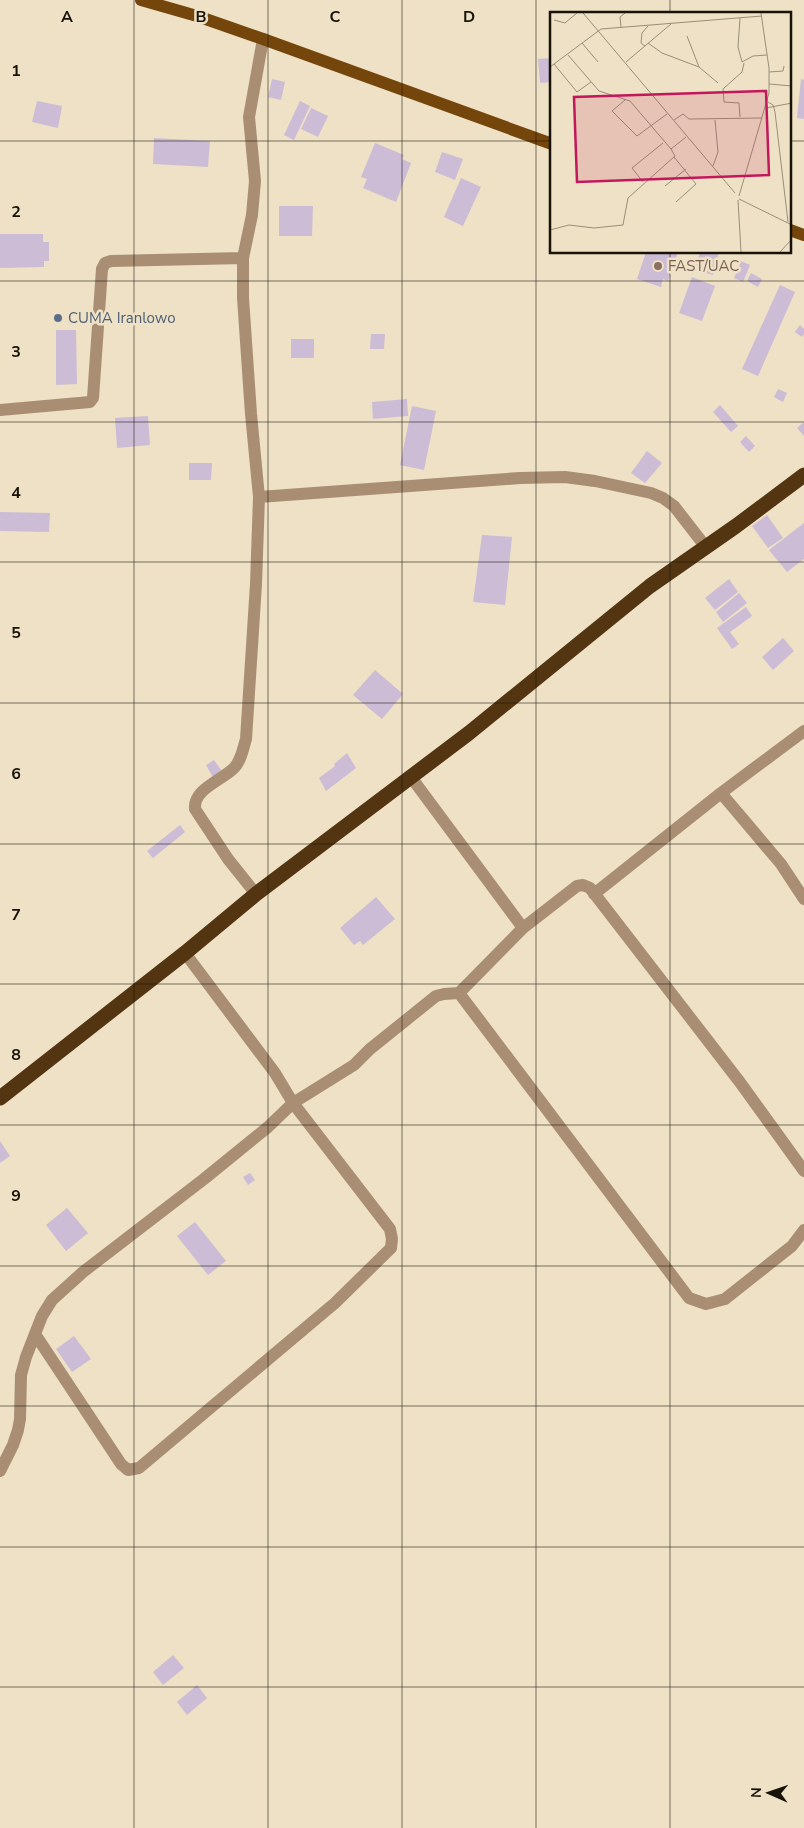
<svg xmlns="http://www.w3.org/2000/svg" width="804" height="1828" font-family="'Nunito Sans',sans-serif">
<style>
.building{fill:#ccbcd6}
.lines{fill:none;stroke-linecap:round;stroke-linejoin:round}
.minor{stroke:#a98e74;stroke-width:12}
.major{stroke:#75460c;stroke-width:12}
.highway{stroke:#543512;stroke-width:15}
.grid{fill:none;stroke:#181309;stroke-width:1;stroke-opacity:0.55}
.education-dot{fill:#8d6e63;stroke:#eee1c5;stroke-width:2}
.service-dot{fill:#5c6f8a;stroke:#eee1c5;stroke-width:2}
.labels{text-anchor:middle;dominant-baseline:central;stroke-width:5;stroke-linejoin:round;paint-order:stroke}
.education-label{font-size:15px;fill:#785e54;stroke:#eee1c5;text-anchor:start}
.service-label{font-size:15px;fill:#4e5e75;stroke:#eee1c5;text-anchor:start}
.inset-road{fill:none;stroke:#988f7a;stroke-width:1}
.view{fill:#c2185b;fill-opacity:0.15;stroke:#c2185b;stroke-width:2.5}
.inset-edge{fill:none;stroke:#181309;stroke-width:2.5}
.grid-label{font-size:16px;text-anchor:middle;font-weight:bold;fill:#181309;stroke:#eee1c5;stroke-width:5;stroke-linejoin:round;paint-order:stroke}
</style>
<rect width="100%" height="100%" fill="#eee1c5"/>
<path class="building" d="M552,58V82L540,83L538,59Z
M272,79L285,82L281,100L268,97Z
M801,79L804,80V119L797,118Z
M37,101L62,106L58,128L32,122Z
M300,101L310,106L294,140L284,135Z
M311,108L328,116L318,137L301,129Z
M154,138L210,141L208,167L153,164Z
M375,143L404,155L402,159L411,163L396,202L363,188L367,179L361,177Z
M442,152L463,159L455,180L435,172Z
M461,178L481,187L463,226L444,217Z
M279,206H313L312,236H279Z
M0,234H43V242H49V261H44V267L0,268Z
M646,252H678L668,281L663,279L661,287L637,279Z
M700,252H719L713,275L695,270Z
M741,261L750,265L743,282L734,278Z
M751,273L762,279L758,287L747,281Z
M692,277L715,286L702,321L679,313Z
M780,285L795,292L758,376L742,369Z
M800,325L804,329V334L802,337L795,332Z
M56,330H76L77,384L56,385Z
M371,334H385L384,349H370Z
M291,339H314V358H291Z
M778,389L787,393L783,402L774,397Z
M407,399L408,416L373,419L372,402Z
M720,405L738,426L731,432L713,412Z
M412,406L436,411L424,470L400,465Z
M148,416L150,445L117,448L115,418Z
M804,422V436L797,428Z
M746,436L755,446L749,452L740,442Z
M647,451L662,463L645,483L631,473Z
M189,463H212L211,480H189Z
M0,512L50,513L49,532L0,531Z
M767,515L783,538L768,548L752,526Z
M804,523V559L787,572L769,550Z
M482,535L512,537L505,605L473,602Z
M729,579L738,592L715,610L705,598Z
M739,593L747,603L723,622L716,612Z
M746,607L752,616L730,632L739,644L732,649L717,628Z
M783,638L794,651L773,670L762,657Z
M375,670L403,694L382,719L353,695Z
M347,753L356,768L326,791L319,778L335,766L334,764Z
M214,760L224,774L215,781L206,765Z
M180,825L185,832L153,858L147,851Z
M376,897L395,919L363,945L360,941L354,945L340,928Z
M0,1141L10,1156L0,1163Z
M250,1173L255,1180L248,1185L243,1177Z
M67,1208L88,1233L66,1251L46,1225Z
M195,1222L226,1261L208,1275L177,1236Z
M74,1336L91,1359L72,1372L56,1349Z
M173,1655L184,1668L163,1685L153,1672Z
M197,1685L207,1698L187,1715L177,1702Z"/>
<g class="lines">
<path class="minor" d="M0,410L90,402L93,398L102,269L105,263L111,261L243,258
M259,497L520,478L565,477L595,481L651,493L663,498L674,506L705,546
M411,777L523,928L577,886L583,885L590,888L739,1081L804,1171
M721,793L781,864L804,899
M256,894L228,859L195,809C193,789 221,781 234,768C241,761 243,749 246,739L256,584L259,497L251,414L243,298V258L252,215L255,181L249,117L263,39
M594,894L721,793L804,731
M459,993L689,1298L706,1304L725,1299L792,1246L804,1230
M35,1334L121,1464L128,1470L139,1468L335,1303L391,1248L392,1239L390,1229L293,1103L275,1073L185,953
M0,1471L13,1445L18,1430L20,1419L21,1375L26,1357L42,1316L52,1300L83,1272L204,1179L268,1127L293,1103L354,1065L370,1049L436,996L444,994L459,993L523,928"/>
<path class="major" d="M141,0L197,16L263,39L552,144
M790,230L804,235"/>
<path class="highway" d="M0,1098L185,953L256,894L469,733L650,586L736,526L804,475"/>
</g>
<path class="grid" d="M134,0V1828M268,0V1828M402,0V1828M536,0V1828M670,0V14M0,141H552M790,141H804M670,252V1828M0,281H804M0,422H804M0,562H804M0,703H804M0,844H804M0,984H804M0,1125H804M0,1266H804M0,1406H804M0,1547H804M0,1687H804"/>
<circle class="education-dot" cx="658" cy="266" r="5"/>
<circle class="service-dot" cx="58" cy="318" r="5"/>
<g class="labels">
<g class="education-label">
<text x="668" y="266">FAST/UAC</text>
</g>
<g class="service-label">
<text x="68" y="318">CUMA Iranlowo</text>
</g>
</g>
<g transform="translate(550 12)">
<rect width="241" height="241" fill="#eee1c5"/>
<path class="inset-road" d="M33,1L185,181M190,6L188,35L192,50L203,44L217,43M4,8L15,11L27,1M71,15L70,5L75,1M137,24L149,55M32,31L48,50M98,31L112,41L149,55L168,71M95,34L91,31L92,21L98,14M18,43L49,79L80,89L121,137M76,50L121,12M4,52L27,80L41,70M0,55L51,17L212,4M219,60L233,59L234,54M219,72L242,74M75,88L62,99L87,124L117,102M218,90L223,93L225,100L238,210M216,96L242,91M190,105L189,91L174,90L173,77L192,60L194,51M124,108L133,102L139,107L212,106M124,145L146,172L126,190M163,154L168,140L165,108M93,170L82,156L113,131M115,174L136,157M189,184L219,81V56L211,1M189,187L242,213M188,188L191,240M0,218L19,213L44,216L73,213L78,186L125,144L121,137L136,125M230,240L242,227"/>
<path class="view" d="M216,79L219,163L27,170L24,85Z"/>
<rect width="241" height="241" class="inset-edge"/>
</g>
<g class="grid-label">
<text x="67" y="22">A</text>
<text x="201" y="22">B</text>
<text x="335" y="22">C</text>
<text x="469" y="22">D</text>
<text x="16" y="76">1</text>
<text x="16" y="217">2</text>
<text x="16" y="357">3</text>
<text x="16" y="498">4</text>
<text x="16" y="638">5</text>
<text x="16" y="779">6</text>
<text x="16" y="920">7</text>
<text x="16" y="1060">8</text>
<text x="16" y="1201">9</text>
</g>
<g transform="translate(769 1793) rotate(272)" stroke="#eee1c5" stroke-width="4" paint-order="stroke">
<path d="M0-4L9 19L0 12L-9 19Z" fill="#181309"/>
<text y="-8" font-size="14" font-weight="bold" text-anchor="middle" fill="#181309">N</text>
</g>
</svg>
